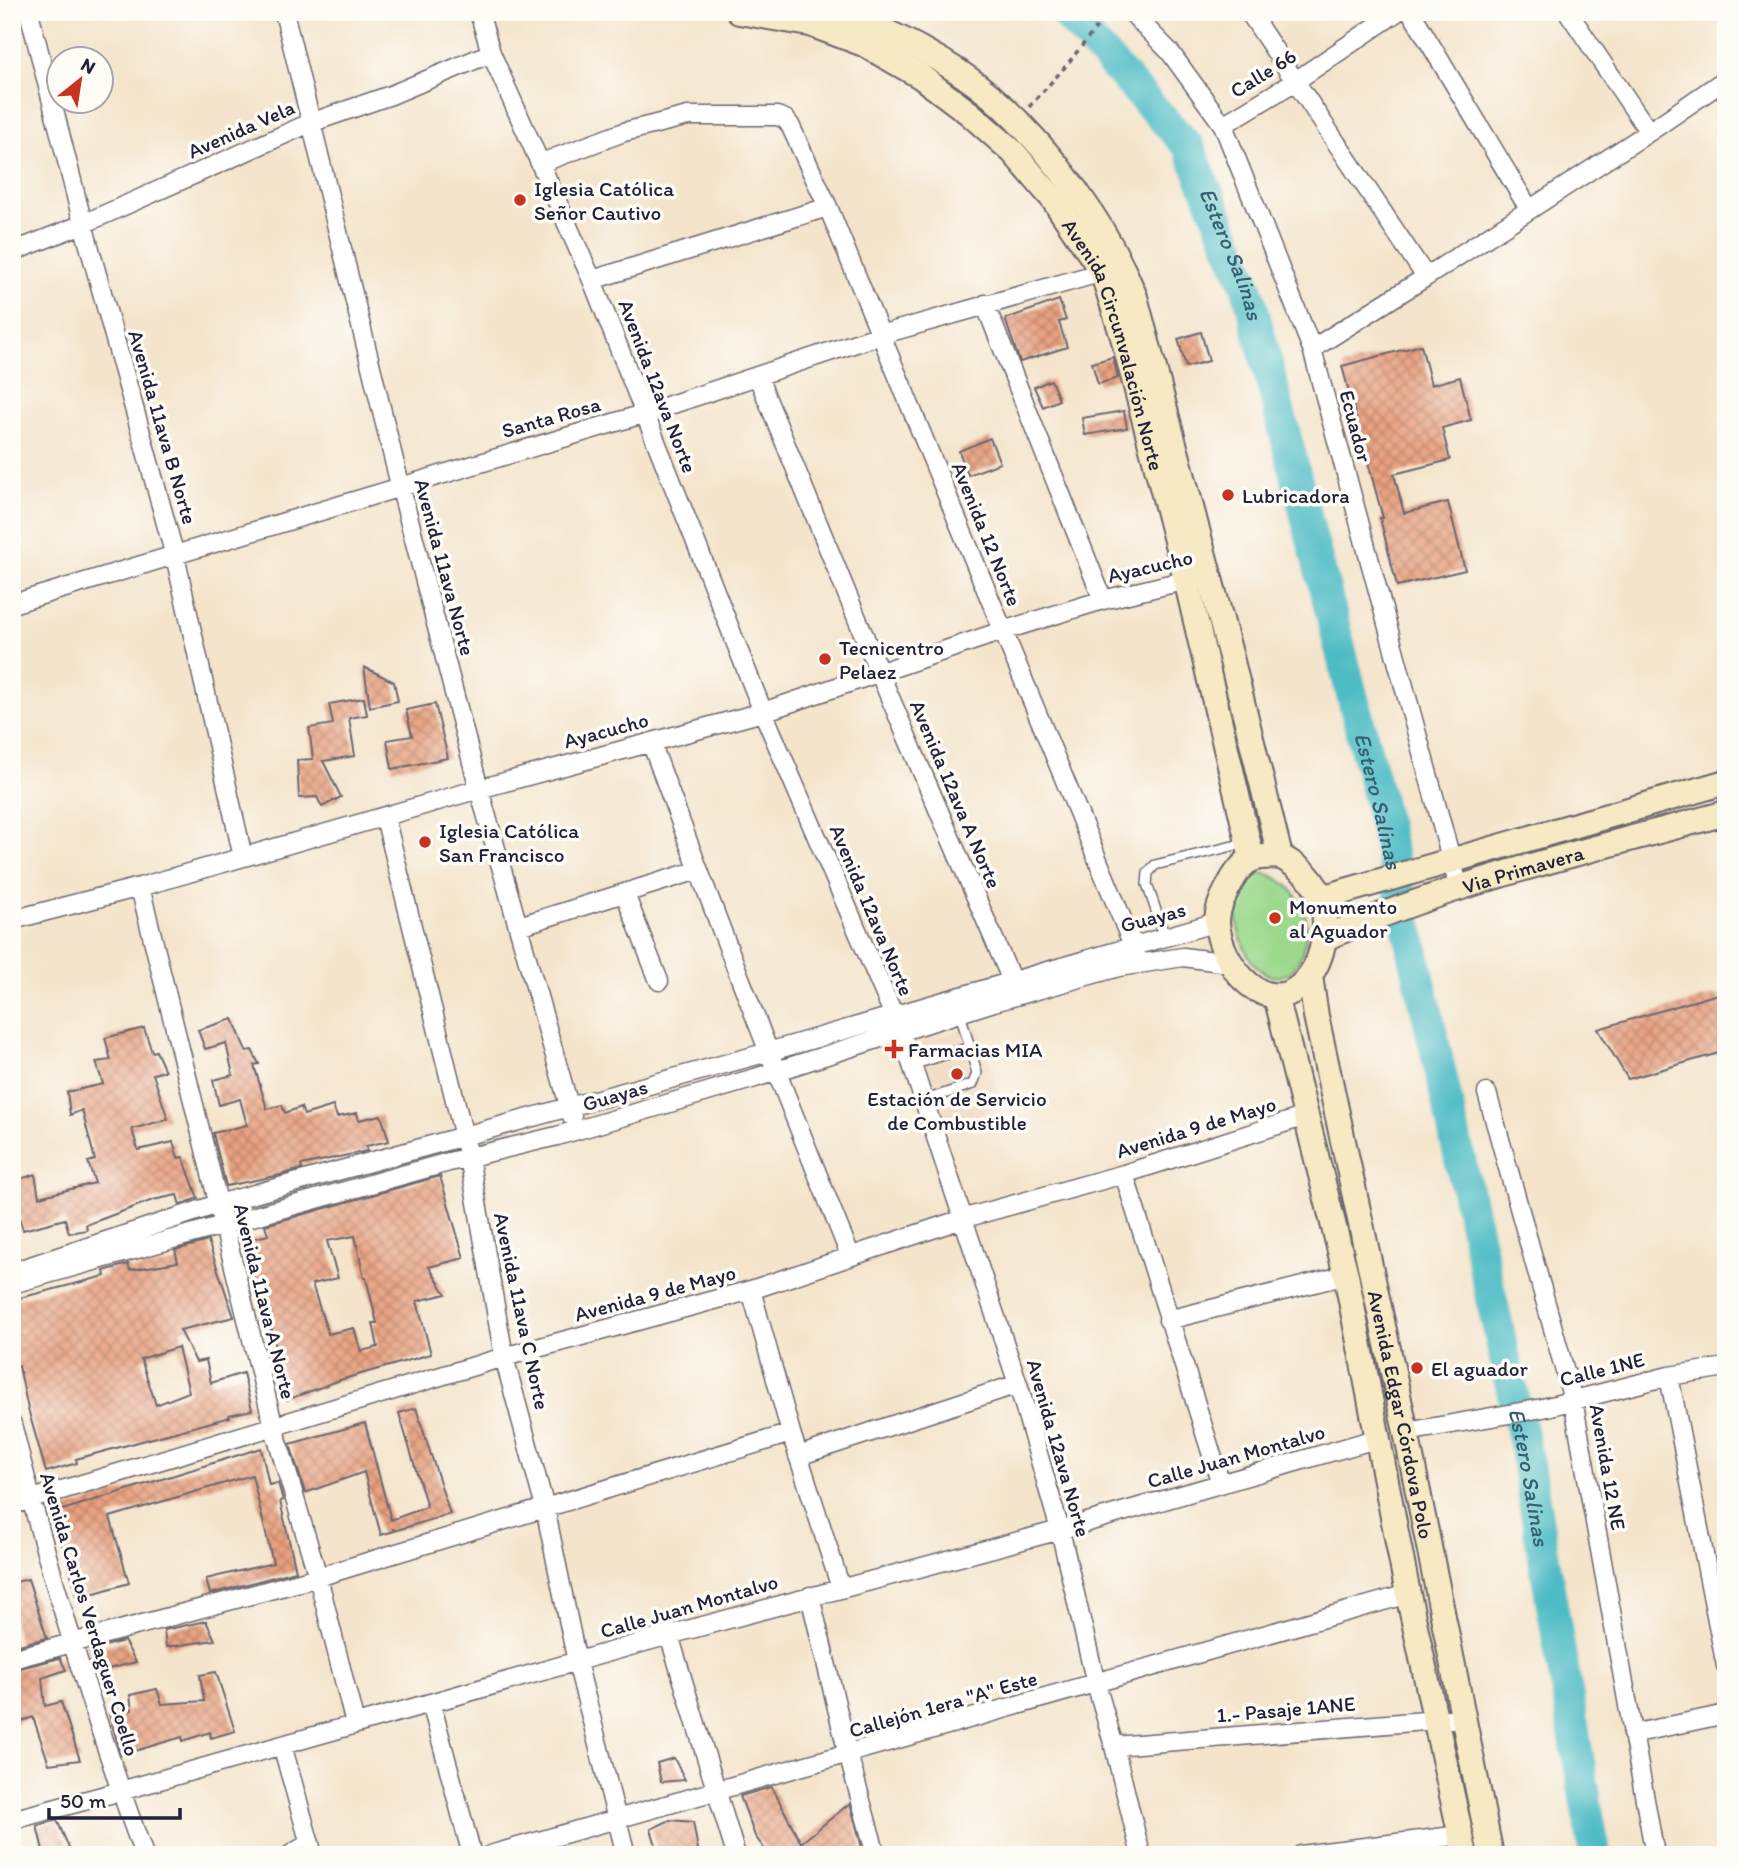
<svg xmlns="http://www.w3.org/2000/svg" width="1738" height="1867" font-family="Itim,sans-serif">
<style>
.built{fill:#efd6bb}
.grass{fill:#9cd98d;stroke:#5f7e64;stroke-width:2}
.lines{fill:none;stroke-linecap:round;stroke-linejoin:round}
.river{stroke:#4ebcc5;stroke-width:32}
.building{fill:url(#building-cross-hatch);fill-rule:evenodd}
.service-casing{stroke:#6c666d;stroke-width:12}
.minor-casing{stroke:#6c666d;stroke-width:21}
.secondary-casing{stroke:#6c666d;stroke-width:28}
.path{stroke:#6c666d;stroke-width:3.5;stroke-dasharray:5 5;stroke-linecap:butt}
.service{stroke:#fff;stroke-width:9}
.minor{stroke:#fff;stroke-width:18}
.secondary{stroke:#f7e9c3;stroke-width:24}
.poi-dot{fill:#c8321e;stroke:#fdfcf7;stroke-width:2.5}
.labels{text-anchor:middle;dominant-baseline:central;stroke-width:7;stroke-linejoin:round;paint-order:stroke}
.street-label{font-size:21px;fill:#22223b;stroke:#fdfcf7}
.poi-label{font-size:21px;fill:#22223b;stroke:#fdfcf7;text-anchor:start}
.water-label{font-size:23px;font-style:italic;fill:#346072;stroke:#fdfcf7}
</style>
<defs>
<pattern id="building-cross-hatch" width="8" height="8" patternUnits="userSpaceOnUse" patternTransform="scale(1.75)"><rect width="8" height="8" fill="#e9a180"/><path d="M0 0l8 8M0 8l8-8" fill="none" stroke="#bc836a"/></pattern>
</defs>
<rect width="100%" height="100%" fill="#fdfcf7"/>
<filter id="ink" filterUnits="userSpaceOnUse"><feTurbulence type="fractalNoise" baseFrequency=".0143" numOctaves="2"/><feDisplacementMap in="SourceGraphic" scale="14" xChannelSelector="R" yChannelSelector="G"/><feConvolveMatrix kernelMatrix="1 2 1 2 8 2 1 2 1" color-interpolation-filters="sRGB"/></filter>
<filter id="wash" filterUnits="userSpaceOnUse"><feTurbulence type="fractalNoise" baseFrequency=".00686" numOctaves="4" result="noise"/><feDisplacementMap in="SourceGraphic" scale="28" xChannelSelector="R" yChannelSelector="G"/><feGaussianBlur stdDeviation="1.57" result="paint"/><feColorMatrix in="noise" values="0 0 0 0 0 0 0 0 0 0 0 0 0 0 0 0 0 1.4 0 .05"/><feComposite in="paint" operator="in"/></filter>
<g filter="url(#wash)">
<rect width="100%" height="100%" fill="#f4e4cb"/>
<path class="built" d="M980,1026L1002,1109L942,1125L919,1041Z"/>
<path class="grass" d="M1264,873C1296,882 1315,917 1303,949C1301,956 1300,962 1294,968C1252,1010 1206,884 1264,873Z"/>
<g class="lines">
<path class="river" id="s1" d="M1064,12L1189,147L1248,290L1380,804L1525,1448L1595,1855"/>
</g>
<g id="blocks">
<path class="building" d="M1059,300L1066,320L1059,322L1067,347L1020,362L1005,319Z
M1201,332L1209,361L1186,367L1178,339Z
M1421,345L1431,385L1460,377L1471,420L1442,428L1450,460L1394,474L1404,513L1448,502L1465,570L1397,586L1380,518H1383L1342,366Z
M1113,357L1118,378L1098,384L1092,363Z
M1051,380L1059,400L1043,407L1034,387Z
M1124,411L1127,428L1085,435L1082,418Z
M990,438L1000,463L968,475L959,451Z
M364,667L394,682L398,701L370,707Z
M364,698L367,715L349,718L355,756L323,761L341,797L322,807L317,797L299,798L297,760L313,759L309,728L333,724L329,704Z
M435,704L448,758L392,769L387,740L412,736L406,710Z
M1718,994L1726,1022V1051L1628,1079L1598,1029Z
M233,1019L246,1051L252,1050L259,1064L254,1065L267,1109L282,1105L285,1113L301,1107L304,1115L333,1106L337,1117L357,1113L359,1120L381,1115L389,1141L366,1146L367,1151L301,1165L302,1169L280,1175L226,1186L213,1133L247,1125L240,1099L219,1105L213,1080L233,1075L226,1043L205,1049L198,1030Z
M144,1028L152,1052L156,1051L165,1071L153,1074L168,1119L132,1129L138,1150L173,1142L178,1158L183,1157L198,1198L180,1205L177,1195L153,1200L86,1225L87,1230L69,1233L65,1219L23,1230L12,1195V1182L35,1174L39,1197L95,1183L88,1162L95,1160L82,1110L70,1115L67,1092L103,1084L96,1062L111,1060L105,1038Z
M440,1176L464,1258L429,1267L446,1294L417,1301L431,1354L340,1380L287,1400L272,1329L270,1330L256,1288L251,1265L254,1264L248,1240L268,1235L265,1225ZM355,1236L364,1278H366L377,1323H373L378,1347L361,1351L354,1328L328,1334L312,1284L338,1278L327,1241Z
M208,1241L234,1317L180,1330L196,1362L206,1360L211,1383L243,1373L252,1410L229,1415L230,1417L76,1459L77,1463L46,1472L28,1409L19,1366L16,1367L12,1356V1300L105,1276L104,1271L128,1264L130,1270L178,1262L175,1250ZM178,1347L189,1392L156,1405L141,1359Z
M416,1408L450,1514L394,1531L393,1528L394,1531L381,1535L364,1472L305,1493L290,1444L365,1423L391,1520L427,1507L399,1413Z
M261,1448L269,1485L278,1483L283,1500L280,1501L296,1571L210,1594L206,1579L273,1563L252,1475L110,1517L129,1583L78,1598L53,1513Z
M28,1579L47,1638L19,1645L12,1615V1583Z
M206,1621L215,1640L166,1647L164,1630Z
M124,1641L136,1662L96,1672L89,1650Z
M60,1658L66,1670L42,1678L45,1706L61,1702L80,1760L49,1764L33,1717L12,1725V1670Z
M216,1672L235,1731L211,1738L210,1732L183,1741L182,1737L121,1755L109,1714L132,1710L130,1695L157,1689L162,1704L204,1701L200,1675Z
M674,1758L685,1780L661,1782L657,1763Z
M772,1787L801,1843L850,1803L864,1855H769L755,1836L740,1796Z
M57,1820L72,1855H55V1851L44,1854L37,1826Z
M670,1820L693,1822L699,1855H659L651,1829Z"/>
</g>
</g>
<g filter="url(#ink)">
<use href="#blocks" fill-opacity="0" stroke="#6c666d" stroke-width="2"/>
<g class="lines">
<defs>
<path id="service" d="M1165,937L1147,884L1148,873L1155,865L1245,843
M912,1065L970,1047
M923,1101L973,1084L977,1073L960,1013"/>
<path id="minor" d="M29,12L83,224L175,556L243,857
M284,12L400,485L479,789L572,1116
M479,12L491,53L592,280L763,712L901,1032L1018,1384L1060,1530L1096,1684L1114,1746L1141,1855
M1131,12L1170,52L1223,125L1312,349L1459,888
M1249,12L1426,277L1649,132L1726,79
M1411,12L1529,209
M1568,12L1649,132
M1725,12L1726,13
M1223,125L1294,82L1397,12
M541,163L624,132L688,116H777L785,119L790,125L828,207L1137,955
M12,252L83,224L310,123L391,95L491,53
M592,280L828,207
M985,304L1103,600
M1312,349L1426,277
M758,377L879,672L1012,981L1014,990
M12,604L643,414L880,335L1110,270
M651,742C714,914 781,1085 850,1255
M385,817L469,1157L504,1357L545,1508L577,1662L626,1855
M140,887L274,1428L318,1577L355,1724
M625,894L659,981
M12,920L140,887L479,789L763,712L1002,631L1103,600L1195,578
M519,926L698,870
M1487,1093L1573,1400L1655,1855
M1124,1174L1221,1484
M12,1272L218,1204L768,1052L1217,922
M12,1284L449,1162L557,1136L755,1078L994,1002L1119,967L1183,957L1229,963
M751,1290L791,1433L841,1588
M1168,1320L1346,1275
M1669,1376L1726,1666
M12,1424C48,1570 92,1713 144,1855
M1406,1432L1543,1408L1669,1376L1726,1367
M798,1456L1018,1384
M12,1505L504,1357L751,1290L965,1218L1124,1174L1306,1116
M810,1596L848,1754L876,1855
M669,1635L736,1855
M12,1659L318,1577L791,1433
M431,1703L472,1855
M1632,1734L1726,1714
M282,1745L313,1855
M1114,1746L1462,1718
M12,1820L121,1791L669,1635L1060,1530L1379,1438
M290,1855L310,1843
M490,1855L1408,1594
M1301,1855L1461,1835"/>
<g id="secondary">
<path id="s2" d="M739,12L810,24L864,44L920,76L969,113L1013,152L1053,199L1102,271L1123,337L1186,579L1252,859"/>
<path d="M843,12C895,35 949,60 992,97C1051,149 1106,224 1135,297L1231,657L1280,856"/>
<path d="M1280,856C1292,863 1305,871 1313,883C1332,908 1327,955 1307,979C1269,1025 1219,965 1217,922C1217,907 1225,893 1231,882C1236,873 1243,862 1253,859C1261,856 1272,857 1280,856Z"/>
<path d="M1321,898L1726,782"/>
<path id="s3" d="M1323,939C1452,882 1591,850 1726,813"/>
<path id="s4" d="M1310,976L1316,1016L1406,1432L1491,1855"/>
<path d="M1276,996L1346,1275L1408,1594L1465,1855"/>
</g>
</defs>
<use href="#service" class="service-casing"/>
<use href="#minor" class="minor-casing"/>
<use href="#secondary" class="secondary-casing"/>
<path class="path" d="M1029,107L1065,67L1109,12"/>
<use href="#service" class="service"/>
<use href="#minor" class="minor"/>
<use href="#secondary" class="secondary"/>
</g>
</g>
<g class="poi-dot">
<circle cx="520" cy="200" r="7"/>
<circle cx="1228" cy="495" r="7"/>
<circle cx="825" cy="659" r="7"/>
<circle cx="425" cy="842" r="7"/>
<circle cx="1275" cy="918" r="7"/>
<path d="M890.5 1038.5h7v7h7v7h-7v7h-7v-7h-7v-7h7z"/>
<circle cx="957" cy="1074" r="7"/>
<circle cx="1417" cy="1368" r="7"/>
</g>
<g class="labels">
<g class="street-label">
<text transform="translate(1263 73) rotate(-32)">Calle 66</text>
<text transform="translate(241 129) rotate(-24)">Avenida Vela</text>
<text stroke="none"><textPath href="#s2" startOffset="536">Avenida Circunvalación Norte</textPath></text>
<text transform="translate(658 386) rotate(69)">Avenida 12ava Norte</text>
<text transform="translate(551 417) rotate(-16)">Santa Rosa</text>
<text transform="translate(1356 426) rotate(75)">Ecuador</text>
<text transform="translate(163 427) rotate(74)">Avenida 11ava B Norte</text>
<text transform="translate(987 534) rotate(68)">Avenida 12 Norte</text>
<text transform="translate(1150 566) rotate(-13)">Ayacucho</text>
<text transform="translate(445 567) rotate(75)">Avenida 11ava Norte</text>
<text transform="translate(606 730) rotate(-15)">Ayacucho</text>
<text transform="translate(956 794) rotate(67)">Avenida 12ava A Norte</text>
<text stroke="none"><textPath href="#s3" startOffset="212">Via Primavera</textPath></text>
<text transform="translate(872 910) rotate(67)">Avenida 12ava Norte</text>
<text transform="translate(1153 917) rotate(-15)">Guayas</text>
<text transform="translate(615 1095) rotate(-16)">Guayas</text>
<text transform="translate(1196 1127) rotate(-17)">Avenida 9 de Mayo</text>
<text transform="translate(655 1293) rotate(-15)">Avenida 9 de Mayo</text>
<text transform="translate(265 1301) rotate(76)">Avenida 11ava A Norte</text>
<text transform="translate(522 1311) rotate(78)">Avenida 11ava C Norte</text>
<text transform="translate(1602 1369) rotate(-14)">Calle 1NE</text>
<text stroke="none"><textPath href="#s4" startOffset="448">Avenida Edgar Córdova Polo</textPath></text>
<text transform="translate(1059 1448) rotate(74)">Avenida 12ava Norte</text>
<text transform="translate(1236 1456) rotate(-16)">Calle Juan Montalvo</text>
<text transform="translate(1608 1467) rotate(80)">Avenida 12 NE</text>
<text transform="translate(689 1606) rotate(-16)">Calle Juan Montalvo</text>
<text transform="translate(90 1614) rotate(73)">Avenida Carlos Verdaguer Coello</text>
<text transform="translate(943 1704) rotate(-16)">Callejón 1era "A" Este</text>
<text transform="translate(1286 1709) rotate(-5)">1.- Pasaje 1ANE</text>
</g>
<g class="poi-label">
<text x="534" y="188">Iglesia Católica<tspan x="534" dy="24">Señor Cautivo</tspan></text>
<text x="1242" y="495">Lubricadora</text>
<text x="839" y="647">Tecnicentro<tspan x="839" dy="24">Pelaez</tspan></text>
<text x="439" y="830">Iglesia Católica<tspan x="439" dy="24">San Francisco</tspan></text>
<text x="1289" y="906">Monumento<tspan x="1289" dy="24">al Aguador</tspan></text>
<text x="908" y="1049">Farmacias MIA</text>
<text x="957" y="1098" text-anchor="middle">Estación de Servicio<tspan x="957" dy="24">de Combustible</tspan></text>
<text x="1431" y="1368">El aguador</text>
</g>
<g class="water-label">
<text stroke="none"><textPath href="#s1" startOffset="299">Estero Salinas</textPath></text>
<text stroke="none"><textPath href="#s1" startOffset="866">Estero Salinas</textPath></text>
<text stroke="none"><textPath href="#s1" startOffset="1559">Estero Salinas</textPath></text>
</g>
</g>
<rect width="1738" height="1867" fill="none" stroke="#fdfcf7" stroke-width="42"/>
<g transform="translate(80 80) rotate(30)"><circle r="33" fill="#fdfcf7" stroke="#a5a5ac" stroke-width="2"/>
<path d="M0-5L12 26L0 18L-12 26Z" fill="#c8321e"/>
<text y="-10" font-size="19" font-weight="bold" text-anchor="middle" fill="#22223b">N</text>
</g>
<path d="M49 1808v10h131v-10" fill="none" stroke="#22223b" stroke-width="3.5"/>
<text x="60" y="1808" font-size="21" fill="#22223b" stroke="#fdfcf7" stroke-width="5" paint-order="stroke">50 m</text>
</svg>
